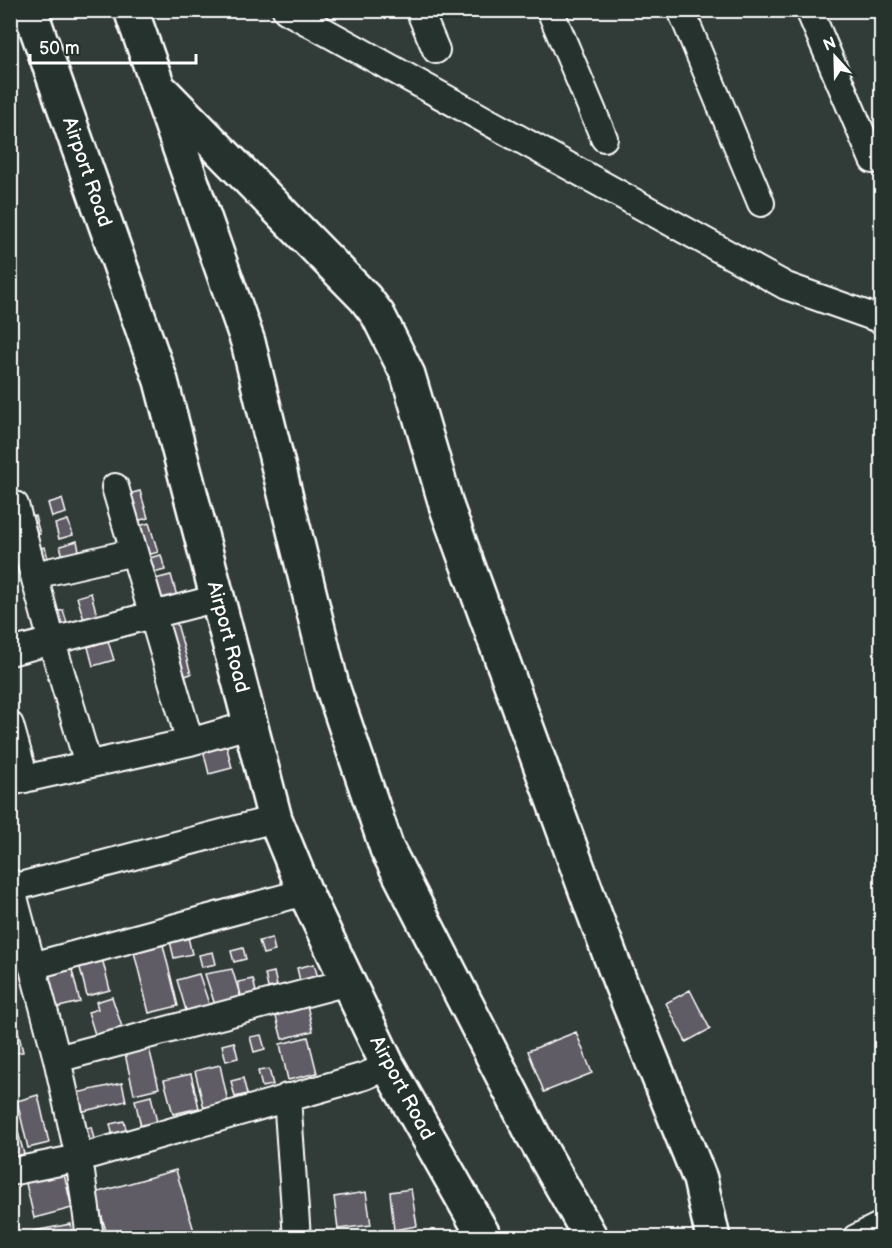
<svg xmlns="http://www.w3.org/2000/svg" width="892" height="1248" font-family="'Balsamiq Sans',sans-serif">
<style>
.building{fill:#5f5b65;stroke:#fff;stroke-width:1.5}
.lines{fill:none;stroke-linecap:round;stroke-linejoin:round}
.street-casing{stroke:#fff;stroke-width:30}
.secondary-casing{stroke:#fff;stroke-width:38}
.street{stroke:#26332d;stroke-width:26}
.secondary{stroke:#26332d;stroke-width:33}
.labels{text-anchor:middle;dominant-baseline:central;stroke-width:5;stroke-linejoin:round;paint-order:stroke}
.street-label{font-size:20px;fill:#fff;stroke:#26332d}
</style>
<rect width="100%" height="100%" fill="#313b38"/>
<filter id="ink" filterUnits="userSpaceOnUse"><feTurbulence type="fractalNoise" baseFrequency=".0167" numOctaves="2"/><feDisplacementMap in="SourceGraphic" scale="12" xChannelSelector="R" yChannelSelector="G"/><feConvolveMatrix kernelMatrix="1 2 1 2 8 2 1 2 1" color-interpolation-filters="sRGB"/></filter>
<g filter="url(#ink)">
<path class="building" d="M140,491L148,518L133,522L125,495Z
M62,499L66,513L52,517L48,503Z
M35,516L40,534L25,538L20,521Z
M68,520L73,535L59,539L55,524Z
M149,523L158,552L144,556L136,527Z
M77,541L80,555L64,560L60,546Z
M45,547L49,563L34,567L30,551Z
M161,555L165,570L150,574L145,559Z
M171,575L178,600L158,605L151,580Z
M91,593L98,619L85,623L77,597Z
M63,610L68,626L55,629L50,614Z
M176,620L191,674L176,679L161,625Z
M108,641L114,660L93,666L88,647Z
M224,736L232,768L209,774L201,742Z
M187,933L192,954L174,958L169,937Z
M272,938L275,951L263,954L259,941Z
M163,945L178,1006L149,1013L134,952Z
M243,948L246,959L234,962L231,951Z
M213,952L216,964L202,967L199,955Z
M102,958L110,990L87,996L79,964Z
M314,964L319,981L301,985L297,968Z
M71,966L80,1002L55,1008L46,972Z
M232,969L243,1005L217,1011L205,974Z
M274,972L277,986L268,988L265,974Z
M199,974L211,1010L188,1017L177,980Z
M253,979L256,992L241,996L238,982Z
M690,990L710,1029L686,1042L666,1003Z
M112,997L125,1036L98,1044L88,1012L98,1009L96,1002Z
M307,1005L313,1031L282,1039L275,1013Z
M17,1027L23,1052L10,1054V1029Z
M576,1032L592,1073L544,1092L528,1051Z
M261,1035L265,1049L254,1052L250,1037Z
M308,1037L317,1073L288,1080L280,1044Z
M234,1042L238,1058L226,1061L222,1045Z
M149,1048L159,1088L134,1094L125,1054Z
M220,1065L228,1102L204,1108L195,1071Z
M269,1069L273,1085L262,1087L258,1071Z
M191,1074L199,1108L173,1114L164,1080Z
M243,1078L247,1094L235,1097L231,1081Z
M122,1083L126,1101L76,1113L72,1094Z
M38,1095L49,1143L28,1148L17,1101Z
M151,1096L158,1127L142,1131L135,1100Z
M10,1103L24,1154L10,1157Z
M124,1121L128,1137L114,1141L110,1124Z
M91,1127L95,1143L83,1145L79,1130Z
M62,1166L72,1208L34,1218L24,1175Z
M176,1170L194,1231L172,1238H108L95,1193Z
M411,1189L417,1226L394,1230L390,1192Z
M366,1192L371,1225L338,1229L334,1197Z
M71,1224L73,1238H34L33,1231Z"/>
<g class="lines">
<defs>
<path id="street" d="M286,10L786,286L882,320
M419,10L436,50
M550,10L604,138
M681,10L761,203
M809,10L873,160
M115,487L190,742
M15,505L52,642L88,764
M35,575L134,552
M10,652L218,598
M10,725L25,779
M10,782L190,742L252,724
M10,882L57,1059L79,1158L90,1238
M12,888L275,819
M32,966L305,892
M57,1059L348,982
M287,1097L297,1238
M10,1172L79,1158L365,1076L388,1066
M856,1238L882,1225"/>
<path id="secondary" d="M30,10L161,381L275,819L305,892L388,1066L485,1238
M131,10L248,342L332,686L387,849L533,1135L591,1238
M164,93L365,298L378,315L408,375L447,508L593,910L619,979L700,1179L713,1238"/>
</defs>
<use href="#street" class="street-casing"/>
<use href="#secondary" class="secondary-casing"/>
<use href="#street" class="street"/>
<use href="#secondary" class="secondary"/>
</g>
</g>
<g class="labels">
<g class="street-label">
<text transform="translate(87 172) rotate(71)">Airport Road</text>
<text transform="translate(228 637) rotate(75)">Airport Road</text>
<text transform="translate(402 1088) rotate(62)">Airport Road</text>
</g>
</g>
<rect width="892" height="1248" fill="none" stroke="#26332d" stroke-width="36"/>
<rect x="18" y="18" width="856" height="1212" fill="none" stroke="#fff" stroke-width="2" filter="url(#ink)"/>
<g transform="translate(835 57) rotate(338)" stroke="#26332d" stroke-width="4.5" paint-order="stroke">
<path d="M0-4.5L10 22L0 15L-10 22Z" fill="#ffffff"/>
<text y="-9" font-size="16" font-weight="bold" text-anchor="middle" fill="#ffffff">N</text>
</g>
<path d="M30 54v9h166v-9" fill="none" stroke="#ffffff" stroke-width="3"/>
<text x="39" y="54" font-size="18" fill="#ffffff" stroke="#26332d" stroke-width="4.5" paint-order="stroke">50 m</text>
</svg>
